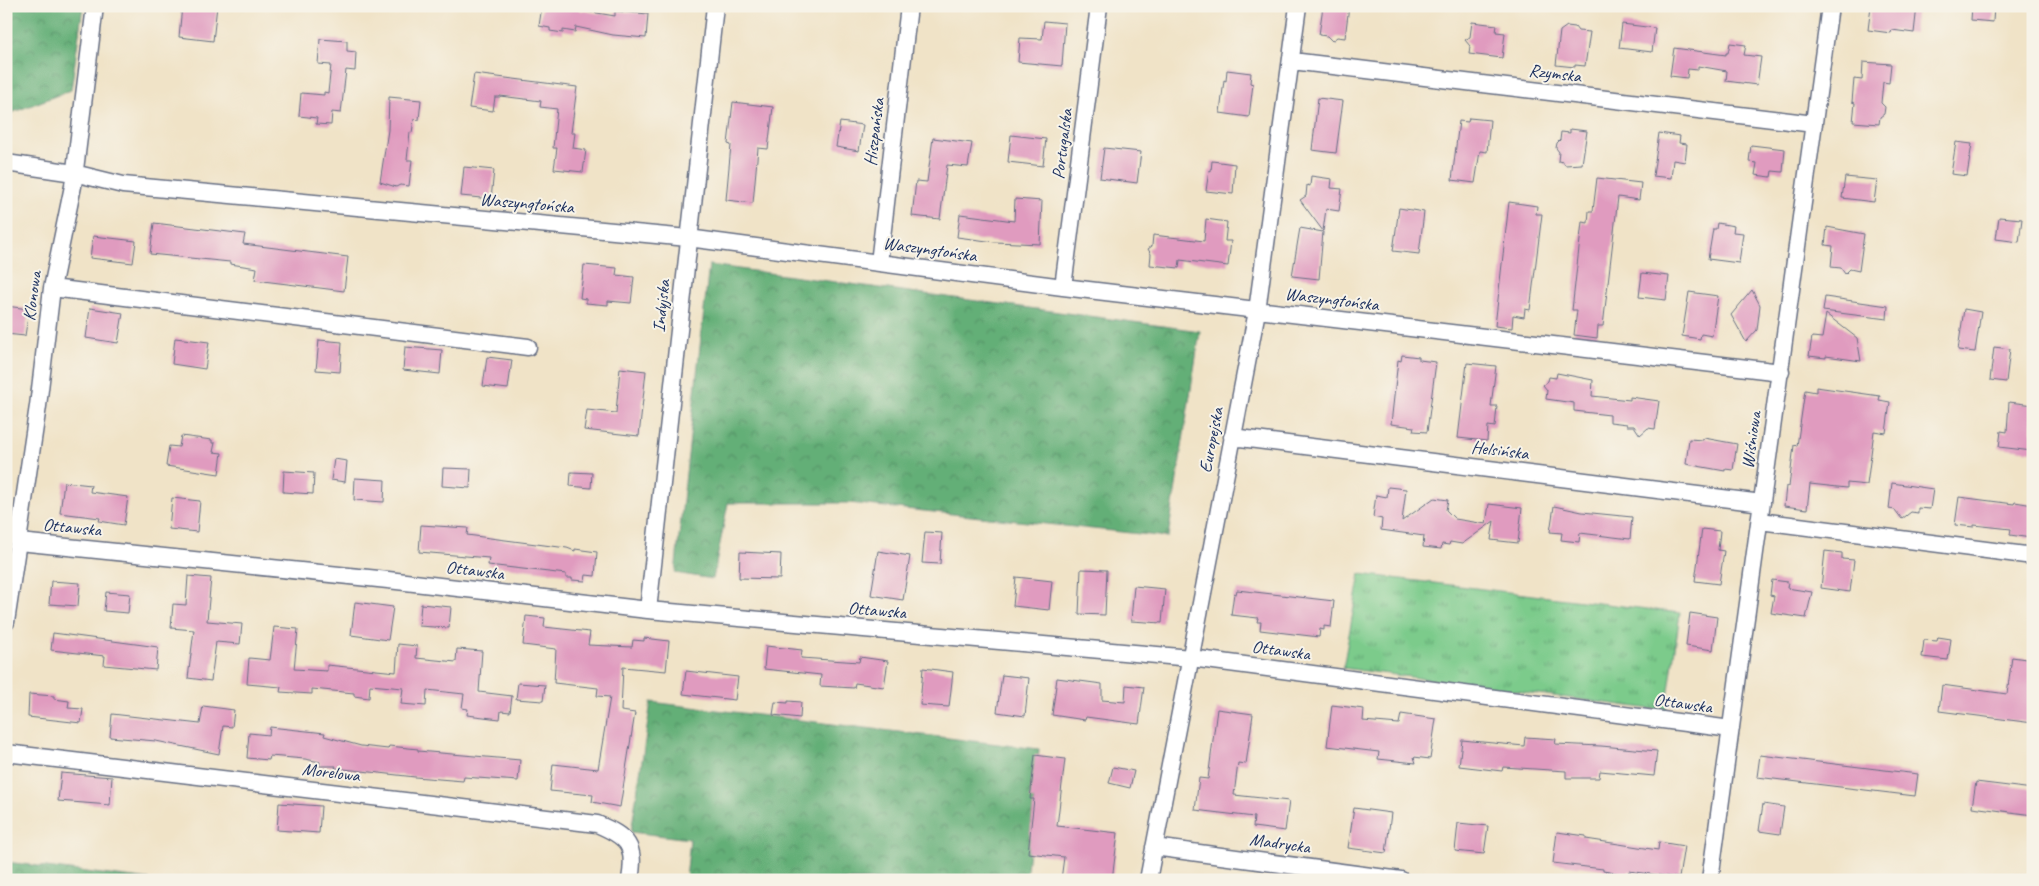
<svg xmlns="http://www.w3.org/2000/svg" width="2039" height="886" font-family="Caveat,sans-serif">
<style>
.grass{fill:url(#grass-tufts);stroke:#4b7d74}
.forest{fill:url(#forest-crowns);stroke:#406f6a}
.building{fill:#e09bbf}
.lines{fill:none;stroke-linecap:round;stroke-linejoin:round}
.street-casing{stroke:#666e83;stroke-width:19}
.street{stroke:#fff;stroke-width:16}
.labels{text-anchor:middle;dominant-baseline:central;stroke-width:4;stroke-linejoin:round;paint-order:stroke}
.street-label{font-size:18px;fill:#1b2f5e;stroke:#f7f3e8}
</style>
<defs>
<pattern id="grass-tufts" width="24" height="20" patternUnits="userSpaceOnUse" patternTransform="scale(1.25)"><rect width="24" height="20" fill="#7bcb8b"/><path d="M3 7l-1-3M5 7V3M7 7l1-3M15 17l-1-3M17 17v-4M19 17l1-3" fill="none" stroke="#64a575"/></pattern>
<pattern id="forest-crowns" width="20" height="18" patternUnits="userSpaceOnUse" patternTransform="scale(1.25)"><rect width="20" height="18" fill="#64af77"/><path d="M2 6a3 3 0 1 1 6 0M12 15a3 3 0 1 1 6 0" fill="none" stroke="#528f65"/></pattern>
</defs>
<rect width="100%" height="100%" fill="#f7f3e8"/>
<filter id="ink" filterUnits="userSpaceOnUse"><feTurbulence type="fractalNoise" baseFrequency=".02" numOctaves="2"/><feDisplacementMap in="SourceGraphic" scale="10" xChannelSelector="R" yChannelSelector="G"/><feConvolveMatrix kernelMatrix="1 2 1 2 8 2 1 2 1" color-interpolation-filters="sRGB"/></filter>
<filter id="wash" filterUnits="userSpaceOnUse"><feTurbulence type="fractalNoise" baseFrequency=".0096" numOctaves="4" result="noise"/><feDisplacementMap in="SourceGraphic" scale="20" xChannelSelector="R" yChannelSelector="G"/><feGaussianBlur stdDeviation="1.12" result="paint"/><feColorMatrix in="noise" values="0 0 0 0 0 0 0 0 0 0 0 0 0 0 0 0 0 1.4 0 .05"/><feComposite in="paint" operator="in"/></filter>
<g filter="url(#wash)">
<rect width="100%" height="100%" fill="#f0e3c7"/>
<path class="grass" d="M1360,574L1680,613L1666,711L1343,668Z"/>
<path class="forest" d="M6,6H83L71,90L6,115Z
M709,265L1200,331L1168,537L849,503H728L713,579L675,573Z
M651,702L1039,749L1026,880H686L690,839L631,832Z
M6,862L150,880H6Z"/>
<g id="blocks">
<path class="building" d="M182,6H217L213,41L179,37Z
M542,6H579V10L615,16V11L648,14L646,38L613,35L576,27L575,32L563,30V33L550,31V28L539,26Z
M1323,6H1349L1345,38L1337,37L1332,41L1327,36L1319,35Z
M1871,6H1917L1914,33L1892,30L1891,33L1868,30Z
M1972,6H1994L1993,22L1971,20Z
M1044,21L1065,23L1062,66L1018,62L1020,38L1042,39Z
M1472,22L1497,25L1496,32L1505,33L1502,58L1469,54L1470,46L1465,40L1470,37Z
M1622,24L1655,28L1652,52L1619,48Z
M1567,26L1575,27L1578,31L1590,32L1585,66L1575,65V67L1556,65L1560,31Z
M320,39L347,41V51L356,52L355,71L346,70L341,113L332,112L331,125L316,124L317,118L299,116L301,93L324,95V92L328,93L331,65L318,64Z
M1730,43L1746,45L1744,55L1761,57L1757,85L1726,81L1727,71L1698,66V70L1688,69L1687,78L1670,76L1674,48L1726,55V53H1728Z
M1863,62L1891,64L1889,83L1883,82L1881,103L1885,107L1884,114L1880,117L1879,124L1853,122L1855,103L1852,102L1854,79L1862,80Z
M1227,70L1251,73L1250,83L1253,84L1249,117L1220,113L1224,80L1226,81Z
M474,74L577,87L571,133H575L573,148L586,150L583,172L554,169L557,148H553L557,109L540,107L541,101L500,96V97H495L493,111L469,108Z
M389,97L421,100L419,120L414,119L412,133L410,132L407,160H412L409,186L400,185L396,187L380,182L388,130Z
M1318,98L1343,101L1336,153L1312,150Z
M733,102L773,107L768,149L758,148L753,203L726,200L731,145L728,144Z
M1469,118L1490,120L1487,152L1480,151L1475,183L1452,180L1459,121L1468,122Z
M840,122L863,125L859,151L836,147Z
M1570,129L1587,131L1582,164L1565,165L1563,162L1558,161L1559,152L1556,148L1557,143L1560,140L1561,132L1570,133Z
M1659,133L1680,136L1679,143L1687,144L1685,162L1673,160L1671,178L1653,176Z
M1011,135L1046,139L1043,166L1008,162Z
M933,138L972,143L968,167L947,165L940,219L912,216L916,181L927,182Z
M1956,142L1972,144L1967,176L1951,174Z
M1751,145L1785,149L1783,172L1772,171L1771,177L1755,175L1757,163L1749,162Z
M1104,148L1141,152L1137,183L1100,178Z
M1212,161L1235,164L1233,194L1206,191L1209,170L1211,171Z
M464,167L494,170L491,199L461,196Z
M1311,176L1332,179L1331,188L1342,189L1339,211L1326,209L1323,231L1300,200L1306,196L1307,185L1310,186Z
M1845,177L1877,180L1874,202L1842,198Z
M1597,178L1641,183L1639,200L1618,197L1603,326H1598L1597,338L1574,335L1577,310H1572L1582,222L1588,223L1589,211H1593Z
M1015,199L1042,201L1040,244L995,242L957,237L960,214L1014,221Z
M1509,202L1537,206L1536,214H1542L1530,310L1525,309L1524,317L1513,315L1512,328L1495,326Z
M1399,208L1424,212L1419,254L1393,251Z
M1999,217L2022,219L2019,242L1996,239Z
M1206,219L1227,222L1225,241H1231L1228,266L1180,260L1179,268L1150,265L1151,254L1148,249L1152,246L1153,235L1204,241Z
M154,223L245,234L243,244L348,257L344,291L255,280L257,268L230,264V262L150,254Z
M1717,223L1734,226L1733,232L1743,233L1739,263L1708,259L1713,229H1716Z
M1827,227L1864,234L1859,271L1850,269L1845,274L1841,268L1831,267L1833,246L1825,245Z
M1300,228L1323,232L1319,279L1292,276Z
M93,236L136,241L133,263L90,258Z
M584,265L617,268L616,275L634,277L631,303L608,301V305L586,303V299L580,298Z
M1642,273L1669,276L1666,300L1639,297Z
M1752,290L1760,305L1757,330L1746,342L1731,315Z
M1689,292L1718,296L1712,336L1701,334L1700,339L1682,336Z
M1825,297L1888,306L1887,319L1823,311Z
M6,306L29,309L25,336L6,334Z
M90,308L123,313L118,343L86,338Z
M1964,309L1981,312L1975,352L1958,350Z
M1826,314L1857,338L1861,361L1826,356V358L1809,356L1812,337L1822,338Z
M175,338L209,342L205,369L172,364Z
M319,340L342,342L340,372L316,370Z
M405,347L442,350L440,374L403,370Z
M1994,347L2010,349L2006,382L1990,380Z
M1402,355L1419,357V360L1436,362L1427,432L1413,431L1414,427L1391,424L1398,360L1401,361Z
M487,357L512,360L508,389L483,386Z
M1467,363L1496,366L1491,406H1497L1496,417L1495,427L1488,426L1487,441L1458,438Z
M620,368L646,371L639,436L584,430L587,410L616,413Z
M1557,373L1593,380L1592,396L1630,400V397L1659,401L1655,429L1648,428L1640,435L1634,426H1627V424L1610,422V415L1574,411V403L1546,399L1547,390L1543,385L1548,381L1549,377L1556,378Z
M1816,387L1880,396L1879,400L1890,402L1886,433L1874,431L1867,485L1847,483V488L1810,484L1807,509L1784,506L1786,486L1789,487L1794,445L1797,446L1805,390L1816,392Z
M2009,402L2033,405L2032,451L1999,447L2001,431L2007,432Z
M181,436L212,440V443H215L213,452L222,453L219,474L166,466L169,446L179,447Z
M1704,438L1737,444L1733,470L1725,469V471L1686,464L1689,439L1703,440Z
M334,459L347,461L345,482L331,480Z
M443,468L471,469L470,488L442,486Z
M284,471L314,473L313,494L283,492Z
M571,472L592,473L591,488L570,486Z
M355,478L385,480L384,502L354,500Z
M64,482L91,485L90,492L128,497L124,525L99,521L100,518L60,513Z
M1892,483L1933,489L1930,509L1918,508V513L1911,512L1902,519L1895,510L1889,509Z
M1388,487L1406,489L1402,521L1434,498L1448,500L1446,510L1455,519L1486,524L1489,504L1522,508L1518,543L1491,540L1494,521L1462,544L1450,542L1449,545L1442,544L1441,549L1423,547L1424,536L1381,530L1382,519L1373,517L1376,495L1387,497Z
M1959,497L2014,504L2015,502L2033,505L2031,538L2010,535L2011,529L1974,525V527L1955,525Z
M172,498L200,501L197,532L169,529Z
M1554,506L1582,512L1632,517L1630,539L1580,533L1579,542L1561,540L1562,533L1550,532Z
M421,525L468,528L467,535L567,548L575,551V549L597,552L595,576L586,575L585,581L572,580V578H566V574L488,565L489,558L419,552Z
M1702,529L1720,531L1718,550L1724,551L1719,584L1695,581Z
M925,532L942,533L940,564L922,563Z
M878,551L910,556L903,600L871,595Z
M1825,551L1842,553V559L1854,560L1850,592L1821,588Z
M740,552L781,554L780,579L739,578Z
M1081,569L1107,570L1105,615L1079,614Z
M188,576L211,578L207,621L242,624L240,644L216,642L211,681L188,678L194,630L171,628L173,604L186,605Z
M1016,577L1052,581L1049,610L1013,606Z
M1772,580L1788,582L1787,588L1812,592L1806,618L1771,613L1774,596L1770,595Z
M51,581L80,583L78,606L49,604Z
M1134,586L1165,589L1162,623L1131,621Z
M1237,590L1334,601L1331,627L1324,626V630L1320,629L1319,637L1260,630L1261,622H1257L1258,618L1231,615L1234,593L1236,594Z
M106,592L130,594L128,613L104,611Z
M355,602L393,607L388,640L351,635Z
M421,604L451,607L449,628L419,626Z
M1690,613L1717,617L1713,650L1686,646Z
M526,616L545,618L544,627L590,632L588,645L632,647L633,640L644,641V638L669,641L666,671L623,667L621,711L635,713L620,807L592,802L593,795L550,791L553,764L598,769L610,697L597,696L598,688L554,683L556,649L523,645Z
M274,627L298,629L294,669L327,671V665L396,672L398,644L417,646L416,658L456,662L457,649L482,651L479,692L512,696L510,712L501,711L500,719L467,715L468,709L462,708L464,694L427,690L426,706L401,704L403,688L370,685L369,698L354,696V693L312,689V694L280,692L281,687L247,684L249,658L270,660Z
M53,633L158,647L156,670L104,665L105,656L51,650Z
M1938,637L1951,639L1948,660L1922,657L1924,640L1937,641Z
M766,646L802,650L801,658L859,662L860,657L888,661L884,687L855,683L854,688L820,686L821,675L764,669Z
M2012,657L2033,660V723L1939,711L1942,685L2007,694Z
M923,668L953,672L949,707L920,705Z
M686,671L738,677L735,700L683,694Z
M1002,675L1029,678L1025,716L997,712Z
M1057,678L1102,684V700L1125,702L1126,685L1144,687L1139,724L1086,717L1085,720L1052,715Z
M518,683L545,685L543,701L516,699Z
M29,694L54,696V699L69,701L68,708L83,709L81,723L28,717Z
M788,701L801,702L800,718L773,715L775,702L788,703Z
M1332,705L1364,709L1363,721L1399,724L1401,714L1436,719L1430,759L1414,757L1416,763L1378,759L1379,752L1327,746Z
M203,706L234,710L232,727L223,726L219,754L156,741L110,737L112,714L200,724Z
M1217,709L1253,714L1246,764L1238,763L1234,795L1289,801L1285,831L1253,827L1254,817L1195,810L1199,778L1208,779Z
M270,727L325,733L324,736L361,746L388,749L389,746L418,749V751L520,760L518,781L464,777L463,781L415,777L335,768L336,766H319L320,762L305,759L270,756L269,760L247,758L249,733L269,735Z
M1525,737L1556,739L1555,744L1601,746L1657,751L1654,776L1600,771L1599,778H1566V771L1503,767L1502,771L1459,766L1462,740L1524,746Z
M1035,755L1065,759L1057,826L1118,833L1112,880H1061L1064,857L1028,853L1034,799H1030Z
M1760,755L1918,774L1915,796L1757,777Z
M1113,767L1134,771L1130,788L1109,783Z
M61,773L112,777L110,805L58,801Z
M1976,782L2033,789V815L1972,807Z
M279,803L321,806L319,833L277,830Z
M1763,804L1784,807L1780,834L1759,831Z
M1354,808L1391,813L1386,853L1348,848Z
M1458,823L1488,826L1484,854L1455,851Z
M1557,832L1586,836V839L1658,850L1659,842L1684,846L1679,878L1629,871L1628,875L1603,871V869L1553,863Z"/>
</g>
</g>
<g filter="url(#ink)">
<use href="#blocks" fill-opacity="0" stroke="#666e83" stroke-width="1"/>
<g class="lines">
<defs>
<path id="street" d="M1292,61L1814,124
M6,163L74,173L123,185L688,238L1063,287L1781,372
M879,263L909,6
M1063,287L1099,6
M52,288L528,347
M1232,437L1762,503
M1760,521L2033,556
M19,542L388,580L648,610L1191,658L1731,729
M648,610L715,6
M6,622L38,406L52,288L73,186L95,6
M6,753L597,824C628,837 636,845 630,880
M1154,847L1401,880
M1148,880L1257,311L1298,6
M1710,880L1830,6"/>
</defs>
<use href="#street" class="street-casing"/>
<use href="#street" class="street"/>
</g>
</g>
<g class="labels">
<g class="street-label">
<text transform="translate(1555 73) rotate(7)">Rzymska</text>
<text transform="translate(874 132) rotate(-83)">Hiszpańska</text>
<text transform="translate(1062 144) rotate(-83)">Portugalska</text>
<text transform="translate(527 203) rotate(5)">Waszyngtońska</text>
<text transform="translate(930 249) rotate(8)">Waszyngtońska</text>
<text transform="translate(32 296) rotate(-82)">Klonowa</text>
<text transform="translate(1332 299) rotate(7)">Waszyngtońska</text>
<text transform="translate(661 306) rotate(-84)">Indyjska</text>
<text transform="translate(1211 440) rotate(-79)">Europejska</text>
<text transform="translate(1751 440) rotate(-82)">Wiśniowa</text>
<text transform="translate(1500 450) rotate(7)">Helsińska</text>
<text transform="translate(72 527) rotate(6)">Ottawska</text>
<text transform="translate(475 570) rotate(7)">Ottawska</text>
<text transform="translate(877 610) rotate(5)">Ottawska</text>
<text transform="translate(1281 650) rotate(8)">Ottawska</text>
<text transform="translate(1683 703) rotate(8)">Ottawska</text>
<text transform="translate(331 772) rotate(7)">Morelowa</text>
<text transform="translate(1280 843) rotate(8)">Madrycka</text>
</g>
</g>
<rect width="2039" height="886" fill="none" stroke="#f7f3e8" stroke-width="25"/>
</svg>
